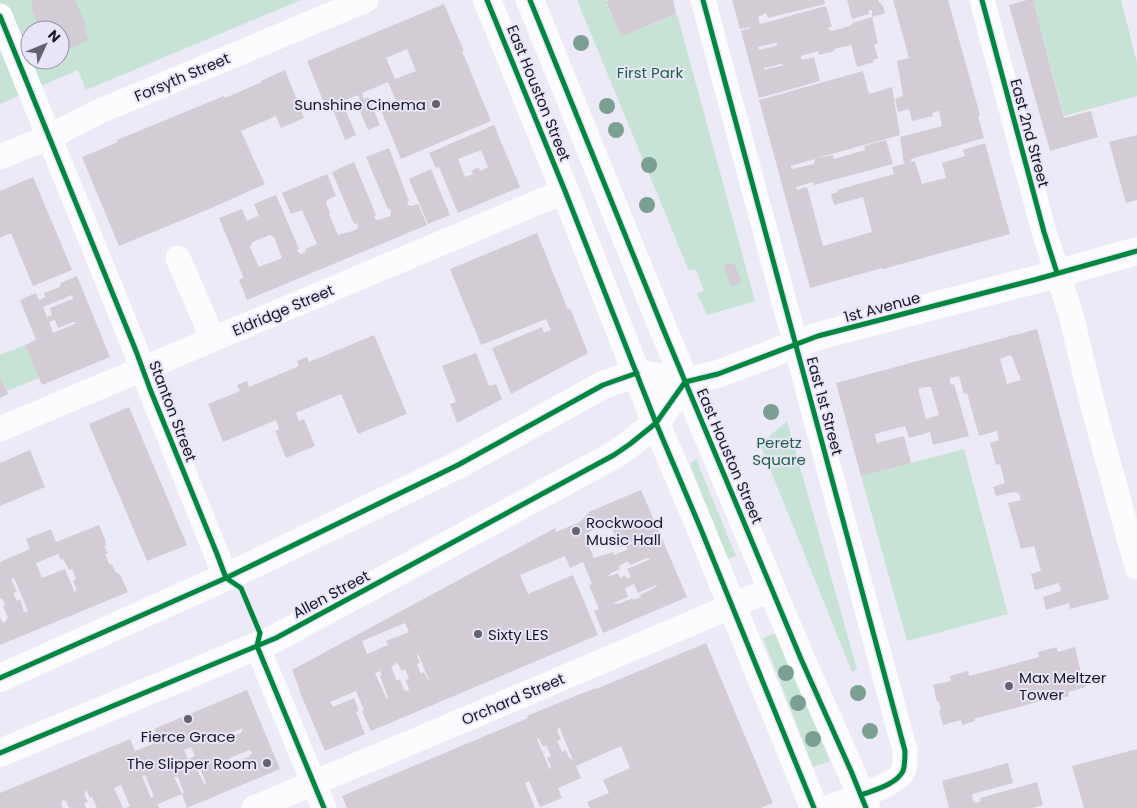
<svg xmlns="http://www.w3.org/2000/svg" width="1137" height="808" font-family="Poppins,sans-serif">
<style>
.green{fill:#c6e3d6;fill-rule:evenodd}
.building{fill:#d3ccd4;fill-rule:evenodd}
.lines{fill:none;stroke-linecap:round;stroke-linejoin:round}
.minor{stroke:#fcfcfe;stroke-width:25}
.major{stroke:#fcfcfe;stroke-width:28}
.cycleway-casing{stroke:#e8e5fb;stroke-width:8}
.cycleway{stroke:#00873e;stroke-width:5}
.tree{fill:#7b9f92}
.poi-dot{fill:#64626c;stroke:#e8e5fb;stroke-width:2}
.labels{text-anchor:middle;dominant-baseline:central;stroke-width:4;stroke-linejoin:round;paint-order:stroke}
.park-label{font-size:15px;fill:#1f6140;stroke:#e8e5fb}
.street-label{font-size:15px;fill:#1a1822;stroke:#e8e5fb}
.poi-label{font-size:15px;fill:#1a1822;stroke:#e8e5fb;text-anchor:start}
</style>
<rect width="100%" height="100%" fill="#eceaf6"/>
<path class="green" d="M0,0H301L86,90L78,70L0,104ZM30,30H60V60H30Z
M577,0H605L621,37L677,14L755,301L707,315L697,294L704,290L695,269L689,271Z
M1033,0H1121L1137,63V96L1064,116Z
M25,345L39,378L7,391L0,376V355Z
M787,421L857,669L852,672L760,444Z
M964,449L1008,614L907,641L861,476Z
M696,459L736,556L727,559L690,464Z
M779,632L830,761L813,767L763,638Z"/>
<path class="building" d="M31,0H75L87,27L84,28L89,40L60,53V30H40L31,8L33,7Z
M609,0H673L676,14L621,37L606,1Z
M732,0H824L825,4L768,18L766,13L758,17L760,24L826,6L832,27L827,28L832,31L850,26L853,23L872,17L878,44H874L878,58L873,60L874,62L857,67L851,45L834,49V51L819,55L818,51L801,56L802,60L814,57L820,81L759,98L741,31L750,28V27L740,29ZM778,42L776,46L759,50L758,47ZM781,64L784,65L764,70V68Z
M847,0H878L879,2L883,6L885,13L872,17V10L868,11L869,14L852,19Z
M893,0H948L980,115L978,116L984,138L911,159V162L915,161L922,184L946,178L942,163L965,156L963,150L985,143L1010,234L883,269L882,268L810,288L759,100L863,71L869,94L892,87L900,135L817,158L833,155L834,159L865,150L864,146L886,140L893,164L814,185L813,182L796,187L797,190L807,187L823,246L872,232L863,197L834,205L831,194L838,192L837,190L894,174L892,167L904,164L900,137L942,126L939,111L932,113L933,116L912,121L909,109L898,112L895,99L903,96L897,61L909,58ZM815,159L814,164L792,169L790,166Z
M1027,0H1033L1064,118L1091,111L1098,137L1050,151L1009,5Z
M444,4L464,51H462L491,121L401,159L380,108L396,101L388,82L362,93L364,99L368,97L380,125L368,130L356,102L360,100L358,95L339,103L341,107L344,106L356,135L345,140L333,110L336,109L335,105L326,108L307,61ZM407,49L416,71L395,79L386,58Z
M285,70L304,118L281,128L276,116L241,131L265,184L214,207L119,246L82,157L118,142L117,140L224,96L225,98L262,82L261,81Z
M494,125L520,187L458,213L439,167L436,168L429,153ZM481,150L488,167L480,171L479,167L471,171L473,174L465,177L458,159Z
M1137,135V200L1126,203L1109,142Z
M389,148L409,201L407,202L408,205L412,206L418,204L427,225L247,300L239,280L243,278V276L219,218L242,209L247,221L253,218L259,216L254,204L276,195L299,249L297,251L301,254L306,252L305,249L317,244L302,210L291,214L282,193L327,174L336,196L327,200L326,203L330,213L329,214L338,235L356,230L358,227L357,223L354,224L332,172L354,162L376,215L374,216L376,220H379L390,216L391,212L390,209H388L366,157ZM270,235L274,237L282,258L259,267L250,247L253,242Z
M431,169L450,215L428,224L409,179Z
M33,177L72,270L33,286L11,233L0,238V191Z
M537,233L568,310L570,308L588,353L511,394L492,348L542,327L544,333L551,330L546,319L481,345L450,269Z
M731,263L735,265L741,281L739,284L734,286L730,285L724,268L727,264Z
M77,276L110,357L42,385L25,345L36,340L20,300L36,293L39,300L45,297L44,293L60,287L61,283ZM72,295L73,299L50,308L52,315L47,317L43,307ZM55,320L58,328L73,322L77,323L53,333L49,322Z
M1037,329L1109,599L1070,609L1069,603L1046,610L1043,597L1061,591L1059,583L1035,590L1031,574L1041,571L1034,546L1021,549L1008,503L1021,500L1019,493L1013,492L996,496L993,487L1005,483L1000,464L996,465L990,443L999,440L997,431L979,436L967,393L964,394L959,376L950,378V382L951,385L954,384L969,436L933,445L930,432L909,438L905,426L875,434L877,443L904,436L911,463L861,476L836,383ZM1010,355L1013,358L1018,374H1019L1021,380L1007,384L1000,359ZM925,387H931L939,415L926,419L918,389Z
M374,335L407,414L358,434L341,394L296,413L299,421L304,419L315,446L286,458L275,431L279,429L276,420L223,442L208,404L240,391L237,385L247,381L249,387L299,366L297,361L307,357L309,362Z
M476,353L489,386L496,384L502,399L457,423L450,404L456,402L442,366Z
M0,376L8,394L0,398Z
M129,407L187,545L147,561L89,424Z
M30,450L45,487L0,506V463Z
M641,490L687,597L603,633L594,611L599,609L589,585L592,584L583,562L570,568L565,556L520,575L528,594L573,575L598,635L371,731L362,711L364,710L356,691L330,702L333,707L354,698L359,711L356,712L365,734L325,751L299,690H300L292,670L555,528L556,532L580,522L589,512ZM610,523L620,547L642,537L639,540L626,546L628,549L614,555L613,552L594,558L584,534ZM647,558L651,559L627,569L631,577L627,578L625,575L620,578L618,573L607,577L611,573L620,569L619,566L628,561L630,565ZM634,584L638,593L658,584L654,588L640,595L641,597L633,600V598L618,604L613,603L628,597L625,588ZM405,623L409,632L386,641L388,645L367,654L362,641ZM417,652L430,682L428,680L424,672L421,674L417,664L420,663L417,656ZM395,661L398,664L402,671L405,669L409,679L405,680L409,688L408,691L404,690L400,679L397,681L391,666L396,664ZM380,671L382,675L380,676L388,697L387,700L375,673Z
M99,525L106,542H105L106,545L104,546L108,553L105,554L110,565L112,564L116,573H118V575L120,574L128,592L0,645V617L3,623L6,621V619L8,618L3,606L5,605L2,598L0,599V562L30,549L26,539L51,529L56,542ZM58,554L61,560L63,559L64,562H65L69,570L72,569L76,579L73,581L77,590H75L76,593H75L65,569L42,578L36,563ZM14,578L28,611L27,612H24L20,599L17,601L13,593L17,592L11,579Z
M706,643L773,803L761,808H590L587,802L609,793L603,780L630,768L621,746L576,766L581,778L558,788L562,798L540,807L529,781L525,783L535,808H347L342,796L528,718L527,716L573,697L596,688V689ZM559,727L573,760L569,758L566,750L562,752L557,741L561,739L557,731ZM536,737L539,739L543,747L546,745L551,756L547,758L551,766L550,770Z
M1057,647L1058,652L1075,647L1081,673H1082L1086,687L1068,692L1069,696L1057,699L1056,697L974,719L975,721L962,725L961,720L943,725L939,711L941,710L939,702H937L933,685L951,681L950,676L968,671L969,676L1039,657L1038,652Z
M247,690L280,769L187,808L182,794L184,793L178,777H174L182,794L158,804L159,808H126L130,806L121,785L114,788L123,808H97L92,797L90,798L86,790L84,794L88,802L84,803L86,808H69L66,801L62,800L61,804L63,808H0V793L130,739L135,751L160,741L154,729ZM243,728L241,733L223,740L217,739ZM191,747L195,756L188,759L184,750ZM249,750L252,752V754L249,755L250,756L228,765L227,764V763L230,758ZM172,755L176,764L170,767L166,757ZM199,766L206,783L204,784L197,769ZM145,775L154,796L151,798L142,776Z
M1137,749V808H1084L1072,766Z
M1008,763L1013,783L972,794L973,801L976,803L981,801L980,798L1037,782L1043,805L1032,808H949L942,781Z"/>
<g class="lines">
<path class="minor" d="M703,0L905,751C905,757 906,765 903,771C897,785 844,802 827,808
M982,0L1044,232L1070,311L1094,410L1137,567
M0,16L136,351L150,389L226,578
M0,157L49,137L98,112L366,0
M178,258L213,339
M0,429L565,191
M257,646L324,808
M254,808L445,728L772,589"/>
<path class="major" d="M487,0L565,191L656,423L700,527L814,808
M530,0L664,331L801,659L851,771L866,808
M0,678L248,567L458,465L603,385L637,373L685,382
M0,753L276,638L614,455L630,444L656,423L685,382L718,374L818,336L1034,280L1137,251"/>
<defs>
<path id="cycleway" d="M487,0L565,191L656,423L700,527L814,808
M530,0L664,331L801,659L851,771L866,808
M703,0L905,751C905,758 905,765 903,771C896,785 874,790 861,795
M982,0L1044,232L1057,273
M0,16L136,351L150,389L217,554L226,578L241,588L260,633L257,646L324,808
M0,678L226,578L458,465L603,385L637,373
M0,753L276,638L614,455L630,444L656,423L685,382L718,374L818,336L1034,280L1137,251"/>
</defs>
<use href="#cycleway" class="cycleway-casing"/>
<use href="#cycleway" class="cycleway"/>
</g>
<g class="tree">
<circle cx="581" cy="43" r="8"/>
<circle cx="607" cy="106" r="8"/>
<circle cx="616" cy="130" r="8"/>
<circle cx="649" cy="165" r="8"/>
<circle cx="647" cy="205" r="8"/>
<circle cx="771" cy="412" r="8"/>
<circle cx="786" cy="673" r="8"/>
<circle cx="858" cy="693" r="8"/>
<circle cx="798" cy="703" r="8"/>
<circle cx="870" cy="731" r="8"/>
<circle cx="813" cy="739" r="8"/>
</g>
<g class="poi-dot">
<circle cx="436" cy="104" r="5"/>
<circle cx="576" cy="531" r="5"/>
<circle cx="478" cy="634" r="5"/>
<circle cx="1009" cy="686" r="5"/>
<circle cx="188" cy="719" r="5"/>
<circle cx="267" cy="763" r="5"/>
</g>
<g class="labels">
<g class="park-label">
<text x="650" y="72">First Park</text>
<text x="779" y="442">Peretz<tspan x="779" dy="17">Square</tspan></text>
</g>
<g class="street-label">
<text transform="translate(182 77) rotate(-23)">Forsyth Street</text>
<text transform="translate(539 93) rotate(68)">East Houston Street</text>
<text transform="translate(1030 133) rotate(75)">East 2nd Street</text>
<text transform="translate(882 307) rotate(-15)">1st Avenue</text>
<text transform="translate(283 310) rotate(-23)">Eldridge Street</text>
<text transform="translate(825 406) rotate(75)">East 1st Street</text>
<text transform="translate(173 411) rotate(69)">Stanton Street</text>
<text transform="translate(730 456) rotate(67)">East Houston Street</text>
<text transform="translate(331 594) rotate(-28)">Allen Street</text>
<text transform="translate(513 699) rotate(-23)">Orchard Street</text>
</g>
<g class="poi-label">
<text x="426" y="104" text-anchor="end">Sunshine Cinema</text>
<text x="586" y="522">Rockwood<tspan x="586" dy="17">Music Hall</tspan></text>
<text x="488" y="634">Sixty LES</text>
<text x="1019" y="677">Max Meltzer<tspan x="1019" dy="17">Tower</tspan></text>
<text x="188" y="736" text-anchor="middle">Fierce Grace</text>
<text x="257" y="763" text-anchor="end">The Slipper Room</text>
</g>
</g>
<g transform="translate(45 45) rotate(46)"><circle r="24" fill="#e8e5fb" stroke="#9693a4"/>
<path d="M0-4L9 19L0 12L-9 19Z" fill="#64626c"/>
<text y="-8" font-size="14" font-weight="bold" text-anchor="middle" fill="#1a1822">N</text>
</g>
</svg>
